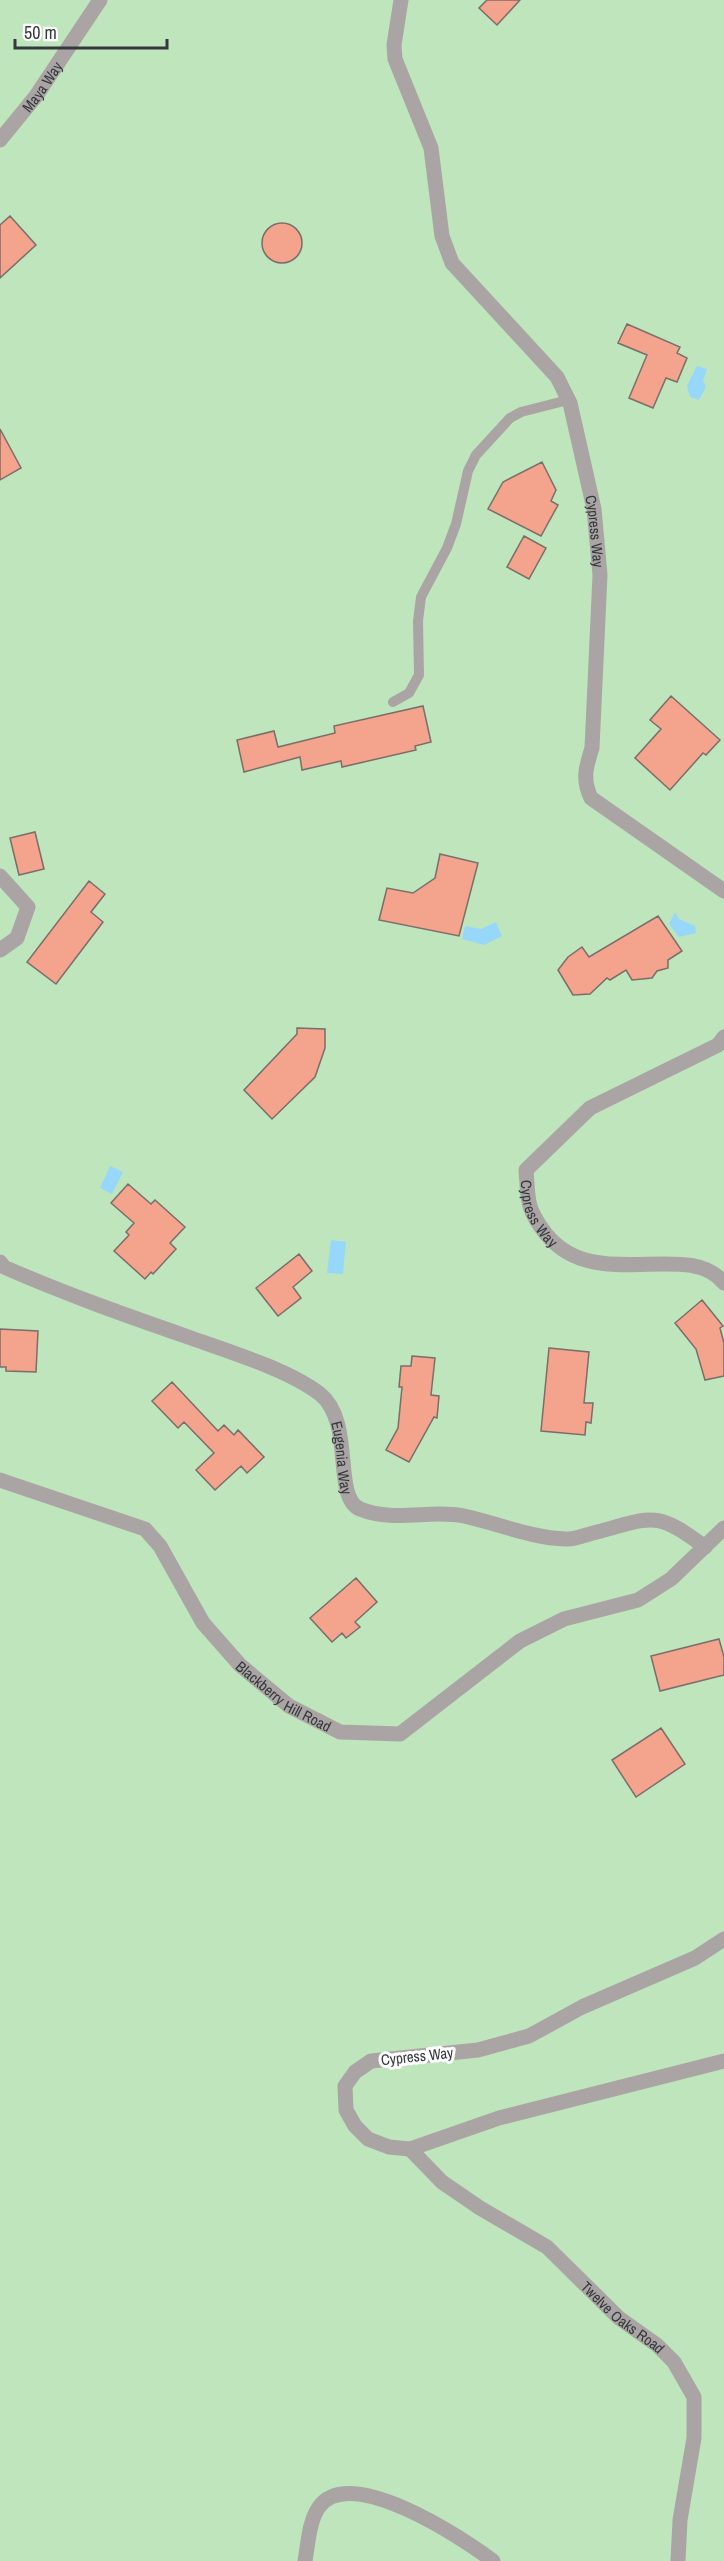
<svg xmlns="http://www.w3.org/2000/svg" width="724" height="2561" font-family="'Archivo Narrow',sans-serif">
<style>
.green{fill:#bfe5bc}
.water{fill:#97d8fa}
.building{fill:#f4a38d;stroke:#7a6e6b;stroke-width:1.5}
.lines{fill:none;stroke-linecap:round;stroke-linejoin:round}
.lane{stroke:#aaa4a5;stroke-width:10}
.street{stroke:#aaa4a5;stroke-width:15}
.labels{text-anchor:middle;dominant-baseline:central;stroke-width:6;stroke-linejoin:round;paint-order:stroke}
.street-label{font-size:15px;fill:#35393c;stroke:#fff}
</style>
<rect width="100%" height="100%" fill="#e4ecf6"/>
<path class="green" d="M0,0H724V2561H0Z"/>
<path class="water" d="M697,366L707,369L703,381L706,387L699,400L690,397L687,386Z
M675,912L679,919L695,926L696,933L679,937L669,924Z
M496,922L502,936L484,945L462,939L465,926L481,929Z
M110,1166L123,1172L112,1194L100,1188Z
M331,1240L346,1242L343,1274L327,1273Z"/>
<path class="building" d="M487,0H520L497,25L479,8Z
M10,216L36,245L0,278V225Z
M262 243a20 20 0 1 1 40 0a20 20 0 1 1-40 0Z
M627,324L680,347L677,353L687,358L677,382L666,378L653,408L629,398L647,355L618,343Z
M0,429L21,468L0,480Z
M542,462L556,490L551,501L558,505L541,536L488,509L503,482Z
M524,536L546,548L529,579L507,567Z
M671,696L720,740L706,755L703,753L670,790L635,758L661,729L650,720Z
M423,706L431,742L415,746L416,750L342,767L341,761L302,770L300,757L244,772L237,740L274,731L278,747L335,733L334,726Z
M35,832L44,869L19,875L10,838Z
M440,854L478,863L459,936L379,920L387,888L413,893L435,878Z
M89,881L105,894L91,912L103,922L56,984L27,962Z
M658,916L682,951L668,960V968L657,971L652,978L632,980L626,970L610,980L607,978L590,994L573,995L558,970L568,957L582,947L589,957Z
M297,1028L325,1029V1048L315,1077L272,1119L244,1090L297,1034Z
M128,1184L151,1204L155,1200L185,1227L170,1243L176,1249L153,1274L151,1272L145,1279L114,1251L129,1235L126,1232L134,1223L111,1203Z
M299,1254L312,1271L293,1287L301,1298L278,1316L256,1288Z
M702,1300L723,1326L720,1328L724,1343V1376L705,1380L696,1349L675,1323Z
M0,1329L38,1331L36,1372L6,1371V1367H0Z
M549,1348L589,1352L584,1403H593L591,1423L586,1422L585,1435L541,1431Z
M412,1356L435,1358L431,1395L439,1396L437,1418L434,1417L409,1462L386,1450L398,1428L402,1387H399L401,1366H411Z
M172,1382L218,1431L224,1425L234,1435L238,1430L264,1457L247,1473L241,1466L215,1490L196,1470L214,1453L184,1422L178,1428L152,1401Z
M356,1578L377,1602L355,1622L360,1627L346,1638L342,1633L332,1642L310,1618Z
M719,1639L724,1657V1675L660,1691L651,1656Z
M661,1728L685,1764L636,1797L612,1760Z"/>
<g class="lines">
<path class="lane" d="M393,702L409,693L419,675L418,621L421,597L447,548L456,524L468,471L476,455L510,418L521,412L568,400"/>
<g class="street">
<path id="s1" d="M401,0L394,45L395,59L431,148L442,236L452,263L557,377L570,403L594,509L600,575L592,748C586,767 582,779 591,798L724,891"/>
<path id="s2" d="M0,140L36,96L100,0"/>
<path d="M0,876L28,907L17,938L0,950"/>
<path id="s3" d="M724,1037L718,1045L590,1108L526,1170C527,1181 527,1192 529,1202C531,1214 539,1225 546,1234C595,1295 688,1238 724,1283"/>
<path id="s4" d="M0,1262L4,1267C65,1294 128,1316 191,1338C228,1351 289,1370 320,1394C355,1422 332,1497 360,1509C395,1523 430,1509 464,1516C497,1523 531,1538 566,1539C575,1540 587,1534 597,1532C654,1517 655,1510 705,1547"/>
<path id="s5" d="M0,1480L145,1529L160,1546L203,1623L240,1665L289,1706L340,1732L400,1734L520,1641L564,1619L638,1600L671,1579L724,1528"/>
<path d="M724,1939L695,1958L582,2007L529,2036L478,2050L371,2061L355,2072L345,2086L346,2110L355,2126L368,2139L389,2147L410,2149L499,2118L724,2061"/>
<path id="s6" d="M410,2149L442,2182L480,2208L547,2247L619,2318L657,2345L674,2362L694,2397V2438L680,2520L678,2561"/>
<path d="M305,2561C308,2544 309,2521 319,2507C350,2463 464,2539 493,2561"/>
</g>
</g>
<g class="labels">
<g class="street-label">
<text stroke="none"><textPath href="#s2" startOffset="68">Maya Way</textPath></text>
<text stroke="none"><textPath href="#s1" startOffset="588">Cypress Way</textPath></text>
<text stroke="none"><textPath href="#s3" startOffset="288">Cypress Way</textPath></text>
<text stroke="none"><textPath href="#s4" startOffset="417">Eugenia Way</textPath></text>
<text stroke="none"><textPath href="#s5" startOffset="374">Blackberry Hill Road</textPath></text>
<text transform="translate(417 2056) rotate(-6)">Cypress Way</text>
<text stroke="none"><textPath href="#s6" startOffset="273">Twelve Oaks Road</textPath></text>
</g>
</g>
<path d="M15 39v9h152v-9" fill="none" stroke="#35393c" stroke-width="3"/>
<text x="24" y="39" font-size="18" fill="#35393c" stroke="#ffffff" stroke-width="4.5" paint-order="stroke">50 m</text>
</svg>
